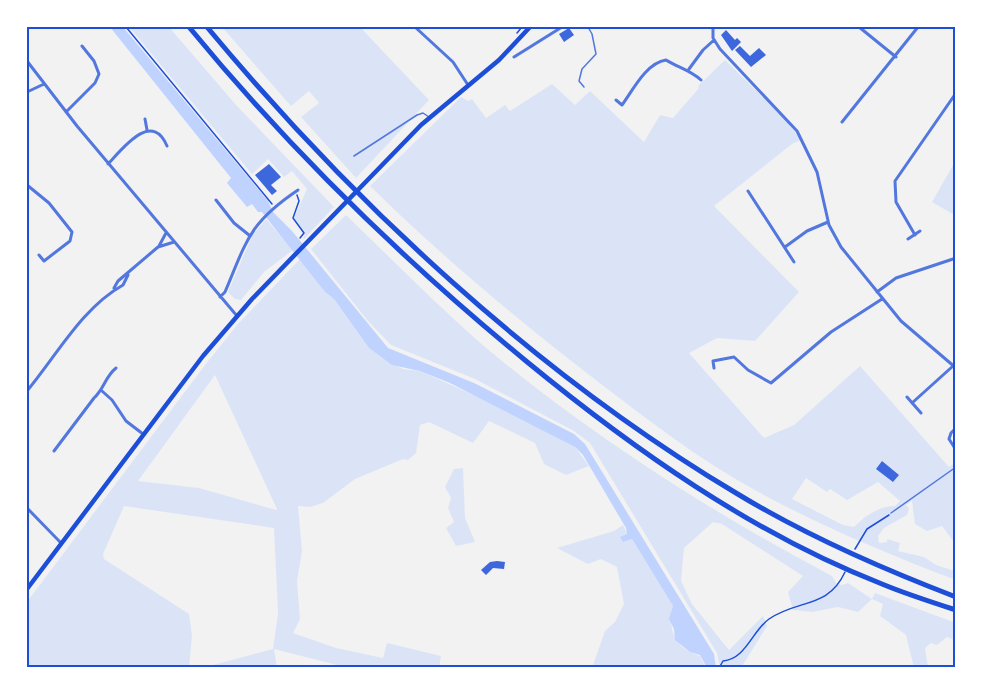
<svg xmlns="http://www.w3.org/2000/svg" width="983" height="695" font-family="Barlow,sans-serif">
<style>
.green{fill:#dbe4f7;fill-rule:evenodd}
.water{fill:#bfd3fe}
.building{fill:#3d67dc}
.lines{fill:none;stroke-linecap:round;stroke-linejoin:round}
.path{stroke:#1d4ed8;stroke-width:1.5}
.service{stroke:#5277de;stroke-width:1.5}
.minor{stroke:#5277de;stroke-width:3}
.primary{stroke:#1d4ed8;stroke-width:4.5}
.motorway{stroke:#1d4ed8;stroke-width:5}
.neatline{fill:none;stroke:#1d4ed8;stroke-width:2}
</style>
<rect width="100%" height="100%" fill="#f2f2f2"/>
<path class="green" d="M129,27H169L237,106L334,207L303,240L305,233L294,218L307,189L292,171L284,177L268,159L252,174Z
M222,27H360L429,100L356,178L301,117L319,103L309,91L291,106Z
M725,60L785,119L801,140L792,144L714,206L799,292L755,341L717,338L689,353L764,438L794,425L860,366L949,467L956,462V545L942,526L927,531L915,524L912,501L906,505L909,508L907,515L884,528L878,536L879,543L887,542V539L900,543L898,551L924,557L936,565L952,570L956,566V580C887,554 818,525 753,489C698,459 647,419 597,381C518,320 441,256 370,186L461,97L468,101L472,99L486,118L505,105L510,111L552,84L575,105L590,91L644,142L660,115L673,118L699,88L698,86ZM806,478L827,492L830,489L847,500L878,482L900,501L895,506C879,506 865,516 854,527L843,525L792,499Z
M956,160V216L932,202Z
M346,215C397,264 447,316 502,361C603,443 716,515 832,576L836,583L842,585L848,583L872,599L875,593L956,623V641L947,637L937,645L931,643L925,648L928,668H914L906,635L880,616L883,604L872,599L858,612L838,607L812,612L793,610L788,592L803,576L722,524L713,522L684,548L681,581L692,604L729,650L763,616L767,626L741,668H720L717,653L590,443L574,431L475,379L391,345L368,321L311,249Z
M266,219L293,250L264,272L241,300L235,299L228,292L252,236Z
M300,259L325,292L334,299L369,348L381,357L403,369L420,371L498,406L575,447L589,466L566,475L544,464L535,443L489,421L473,443L429,422L420,425L416,453L408,460L403,459L355,479L323,503L310,507L298,506L302,551L297,581L300,619L293,633L336,648L383,658L387,643L441,656L439,668H349L274,649L277,668H202L273,649L278,613L274,528L124,506L103,554L104,559L189,614L192,636L189,668H27V602L205,365L238,324ZM215,375L277,509L276,510L199,488L138,481Z
M463,468L465,518L475,542L456,546L446,528L454,522L448,508L451,498L445,487L454,469Z
M623,525L627,534L621,537L623,542L632,539L673,606C668,632 674,647 700,656L706,668H592L605,631L615,622L624,604L617,567L601,559L588,564L557,548L614,531Z"/>
<path class="water" d="M110,27H123L268,201L273,212L292,231L388,348L474,383L574,434L585,444L714,654L716,668H707L700,655L690,652L675,640L674,629L669,619L673,606L632,539L623,542L620,537L627,534L626,528L583,455L575,447L450,383L420,371L392,365L369,348L334,299L325,292L262,212H258L252,204L247,207L227,183L231,178Z"/>
<path class="building" d="M569,28L574,35L564,42L559,34Z
M726,30L735,40L737,38L741,42L732,51L721,35Z
M740,46L750,56L759,48L766,55L751,67L735,50Z
M269,164L281,177L271,185L277,191L272,195L255,175Z
M882,461L899,475L893,482L876,469Z
M497,561L505,562L504,569L493,568L486,575L481,570L490,562Z"/>
<g class="lines">
<path class="path" d="M126,27L272,204
M517,33L522,27
M297,195L299,201L293,218L304,233L300,238
M855,549L867,529L889,515
M719,668L723,661C746,659 752,631 769,619C798,599 828,609 845,572"/>
<path class="service" d="M584,87L579,81L582,69L596,54L592,34L588,27
M354,156L417,115L423,113L429,117
M891,513L956,467"/>
<path class="minor" d="M415,27L453,62L468,85
M713,27V38L720,49L797,131L817,172L829,225L841,247L901,321L956,368
M859,27L896,57
M514,57L562,27
M27,61L77,126L237,316
M689,69L703,50L714,40
M27,92L44,84
M616,100L622,105C633,90 646,63 666,60C679,68 690,70 701,80
M66,112L95,83L99,74L94,61L82,46
M145,119L147,130
M842,122L918,27
M108,164C123,148 152,110 167,146
M27,185L49,203L72,232L70,241L44,261L39,255
M748,191L794,262
M216,200L234,223L249,235
M915,235L896,202L895,181L956,93
M908,239L920,231
M159,246L166,233
M785,247L807,231L828,222
M114,288L118,281L158,247L174,242
M877,292L896,278L956,258
M220,297L225,292C247,240 249,223 298,190
M714,368L713,361L734,357L748,370L771,383L831,332L882,299
M27,391C57,355 82,308 123,285L128,275
M102,391L112,400L126,421L143,434
M907,397L921,413
M912,403L953,366
M956,428L951,433L949,439L956,450
M54,451L94,398C104,389 105,377 116,368
M27,508L61,543"/>
<path class="primary" d="M27,589L203,356L252,299L421,125L499,60L530,27"/>
<path class="motorway" d="M189,27C290,150 403,260 526,361C632,448 753,534 882,584C906,594 931,602 956,610
M207,27C355,205 537,374 736,493C805,535 880,568 956,597"/>
</g>
<rect width="983" height="695" fill="none" stroke="#ffffff" stroke-width="57"/>
<rect x="28" y="28" width="926" height="638" class="neatline"/>
</svg>
